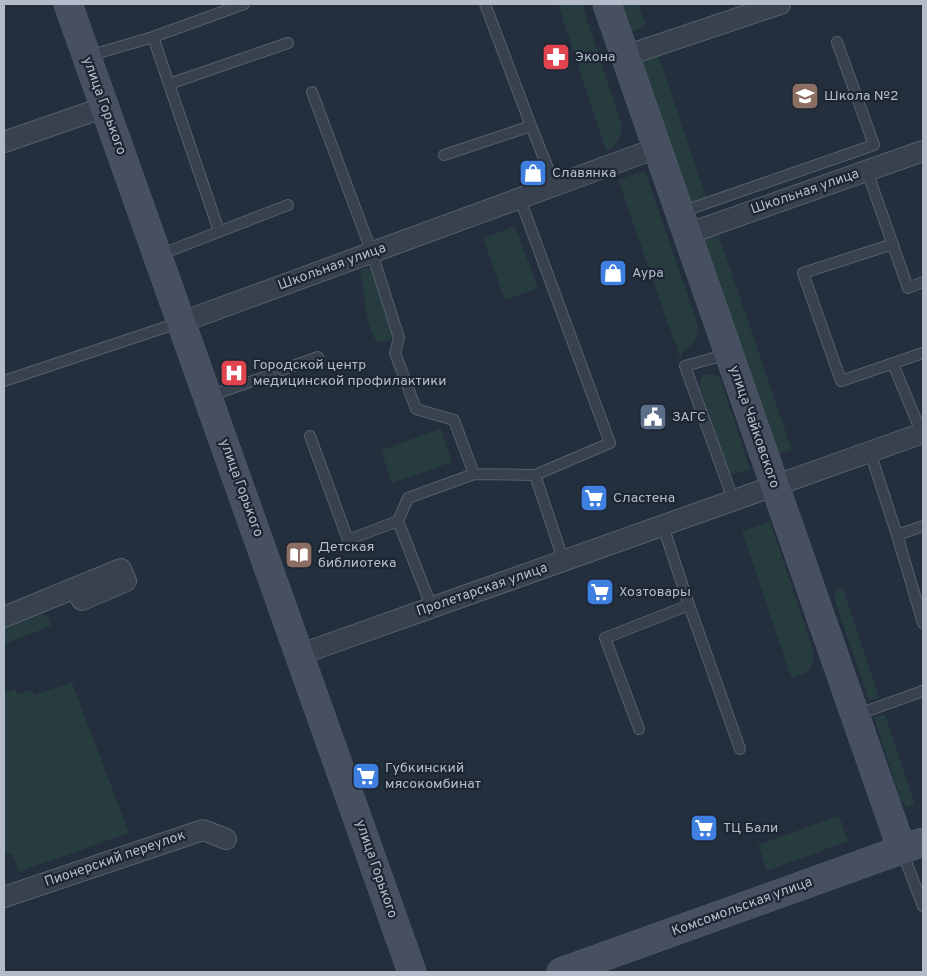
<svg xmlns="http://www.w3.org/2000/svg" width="927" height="976" font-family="Overpass,sans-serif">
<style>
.green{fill:#263c3f}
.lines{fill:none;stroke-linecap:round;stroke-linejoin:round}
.lane-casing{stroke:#565f6c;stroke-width:12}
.street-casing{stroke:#565f6c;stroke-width:22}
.secondary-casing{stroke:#565f6c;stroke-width:29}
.lane{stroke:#38414e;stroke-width:10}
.street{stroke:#38414e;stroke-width:20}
.secondary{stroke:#465061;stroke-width:28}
.labels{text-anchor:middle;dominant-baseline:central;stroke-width:4.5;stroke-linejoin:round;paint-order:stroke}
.poi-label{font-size:14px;fill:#b4bcc9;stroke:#1d2633;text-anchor:start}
.street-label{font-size:14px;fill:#b4bcc9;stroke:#1d2633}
</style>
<rect width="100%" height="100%" fill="#242f3e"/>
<path class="green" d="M558,4H582L622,125C621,139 618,145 606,151Z
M618,4H638L646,26L628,33Z
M657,51L706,197L689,203L641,61L645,54Z
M645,171L698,326C698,339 695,344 683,351L681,360L618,180Z
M515,226L538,288L505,300L483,238Z
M717,230L792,450L779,454L772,450L700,236Z
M366,267L373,268C380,283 382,298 386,314C389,323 394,327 393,337L386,342H377C363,319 366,296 360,271Z
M706,374H713L720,377L750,469L729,476L699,384L701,378Z
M441,429L452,462L392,483L381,450Z
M770,521L813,650C815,671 809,671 792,679L742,531Z
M843,588L879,698L869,700L834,598L836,590Z
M40,614L48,616L51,626L4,644V629Z
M72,683L129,833L19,872L12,854L4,852V693L16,689L17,694L32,690L34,695Z
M885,714L915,805L908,807L901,801L874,717Z
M839,816L848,841L767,871L758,845Z"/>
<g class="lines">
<defs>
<path id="lane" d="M153,37L219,231
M88,56L153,37L244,4
M169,84L288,43
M312,92L372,253L399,338L395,353L416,409L454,420L474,474
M531,126L555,186
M444,155L531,126L485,4
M867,171L908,288L923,282
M520,199L610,443L535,475L564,562
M681,212L874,145L837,42
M893,244L803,273L841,381L923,353
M159,255L288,205
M728,354L685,366L734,502
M893,364L922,434
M282,370L318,357
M4,381L181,322
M209,396L270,375
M310,436L348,540L398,521L408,498L474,474L535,475
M870,452L897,535
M398,521L432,608
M923,526L897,535L923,623
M689,605L740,749
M856,715L923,691
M639,729L605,638L689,605L663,526
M902,851L923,906"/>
<path id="street" d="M625,56L780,4
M4,142L105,107
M687,234L923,151
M182,322L657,148
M4,617L121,569L126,581L82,600L75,589
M301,654L923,433
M4,897L203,830L226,839"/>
<path id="secondary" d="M68,4L412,972
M607,4L902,850
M561,972L923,842"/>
</defs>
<use href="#lane" class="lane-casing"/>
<use href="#street" class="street-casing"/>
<use href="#secondary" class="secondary-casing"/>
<use href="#lane" class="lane"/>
<use href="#street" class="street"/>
<use href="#secondary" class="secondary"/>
</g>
<defs>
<symbol id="pharmacy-square" viewBox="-11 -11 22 22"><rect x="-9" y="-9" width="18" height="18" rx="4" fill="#e0444e" stroke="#1d2633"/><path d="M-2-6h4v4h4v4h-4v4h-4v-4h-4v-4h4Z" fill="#fff"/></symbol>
<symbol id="school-square" viewBox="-11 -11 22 22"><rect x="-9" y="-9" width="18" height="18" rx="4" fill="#8d6e63" stroke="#1d2633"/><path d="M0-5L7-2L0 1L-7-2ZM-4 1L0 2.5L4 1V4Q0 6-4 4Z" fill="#fff"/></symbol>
<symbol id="shop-square" viewBox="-11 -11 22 22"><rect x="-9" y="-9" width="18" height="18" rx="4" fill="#3f7fe0" stroke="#1d2633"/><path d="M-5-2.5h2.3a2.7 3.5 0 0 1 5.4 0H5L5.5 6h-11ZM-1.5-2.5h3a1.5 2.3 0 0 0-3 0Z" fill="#fff"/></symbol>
<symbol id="hospital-square" viewBox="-11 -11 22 22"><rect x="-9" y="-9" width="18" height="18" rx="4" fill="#e0444e" stroke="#1d2633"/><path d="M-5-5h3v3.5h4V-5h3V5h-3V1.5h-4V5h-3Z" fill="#fff"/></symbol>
<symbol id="civic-square" viewBox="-11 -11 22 22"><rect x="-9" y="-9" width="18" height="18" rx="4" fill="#5c6f8a" stroke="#1d2633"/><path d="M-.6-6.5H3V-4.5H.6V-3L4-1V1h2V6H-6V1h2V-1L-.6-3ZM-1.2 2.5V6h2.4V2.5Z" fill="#fff"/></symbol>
<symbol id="supermarket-square" viewBox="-11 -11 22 22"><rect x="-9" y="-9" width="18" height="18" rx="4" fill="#3f7fe0" stroke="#1d2633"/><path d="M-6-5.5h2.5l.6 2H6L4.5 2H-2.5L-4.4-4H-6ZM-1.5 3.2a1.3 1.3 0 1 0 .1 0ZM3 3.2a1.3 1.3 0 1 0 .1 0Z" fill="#fff"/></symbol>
<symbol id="library-square" viewBox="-11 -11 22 22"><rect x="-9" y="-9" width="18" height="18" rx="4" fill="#8d6e63" stroke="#1d2633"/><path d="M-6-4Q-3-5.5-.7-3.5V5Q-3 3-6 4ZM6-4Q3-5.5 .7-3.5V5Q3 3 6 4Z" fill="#fff"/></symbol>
</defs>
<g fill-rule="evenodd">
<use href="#pharmacy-square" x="540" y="41" width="32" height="32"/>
<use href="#school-square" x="789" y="80" width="32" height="32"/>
<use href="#shop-square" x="517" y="157" width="32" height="32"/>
<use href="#shop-square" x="597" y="257" width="32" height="32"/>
<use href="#hospital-square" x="218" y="357" width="32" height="32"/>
<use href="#civic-square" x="637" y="401" width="32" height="32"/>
<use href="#supermarket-square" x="578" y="482" width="32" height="32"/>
<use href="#library-square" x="283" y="539" width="32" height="32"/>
<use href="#supermarket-square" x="584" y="576" width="32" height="32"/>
<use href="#supermarket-square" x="350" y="760" width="32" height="32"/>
<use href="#supermarket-square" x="688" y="812" width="32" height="32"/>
</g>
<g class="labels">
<g class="poi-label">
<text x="575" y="57">Экона</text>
<text x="824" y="96">Школа №2</text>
<text x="552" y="173">Славянка</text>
<text x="632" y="273">Аура</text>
<text x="253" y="365">Городской центр<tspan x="253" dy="16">медицинской профилактики</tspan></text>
<text x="672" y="417">ЗАГС</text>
<text x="613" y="498">Сластена</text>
<text x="318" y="547">Детская<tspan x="318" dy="16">библиотека</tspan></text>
<text x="619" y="592">Хозтовары</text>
<text x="385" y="768">Губкинский<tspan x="385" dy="16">мясокомбинат</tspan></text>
<text x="723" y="828">ТЦ Бали</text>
</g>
<g class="street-label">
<text transform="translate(104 106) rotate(70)">улица Горького</text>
<text transform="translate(805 192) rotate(-19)">Школьная улица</text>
<text transform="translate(332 267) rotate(-20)">Школьная улица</text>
<text transform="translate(754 427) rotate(71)">улица Чайковского</text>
<text transform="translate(241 488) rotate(70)">улица Горького</text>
<text transform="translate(482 590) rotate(-19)">Пролетарская улица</text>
<text transform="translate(115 859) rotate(-19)">Пионерский переулок</text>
<text transform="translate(376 869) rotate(71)">улица Горького</text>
<text transform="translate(742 907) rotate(-20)">Комсомольская улица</text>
</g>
</g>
<rect width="927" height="976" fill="none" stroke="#b4bcc9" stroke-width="10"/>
</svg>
